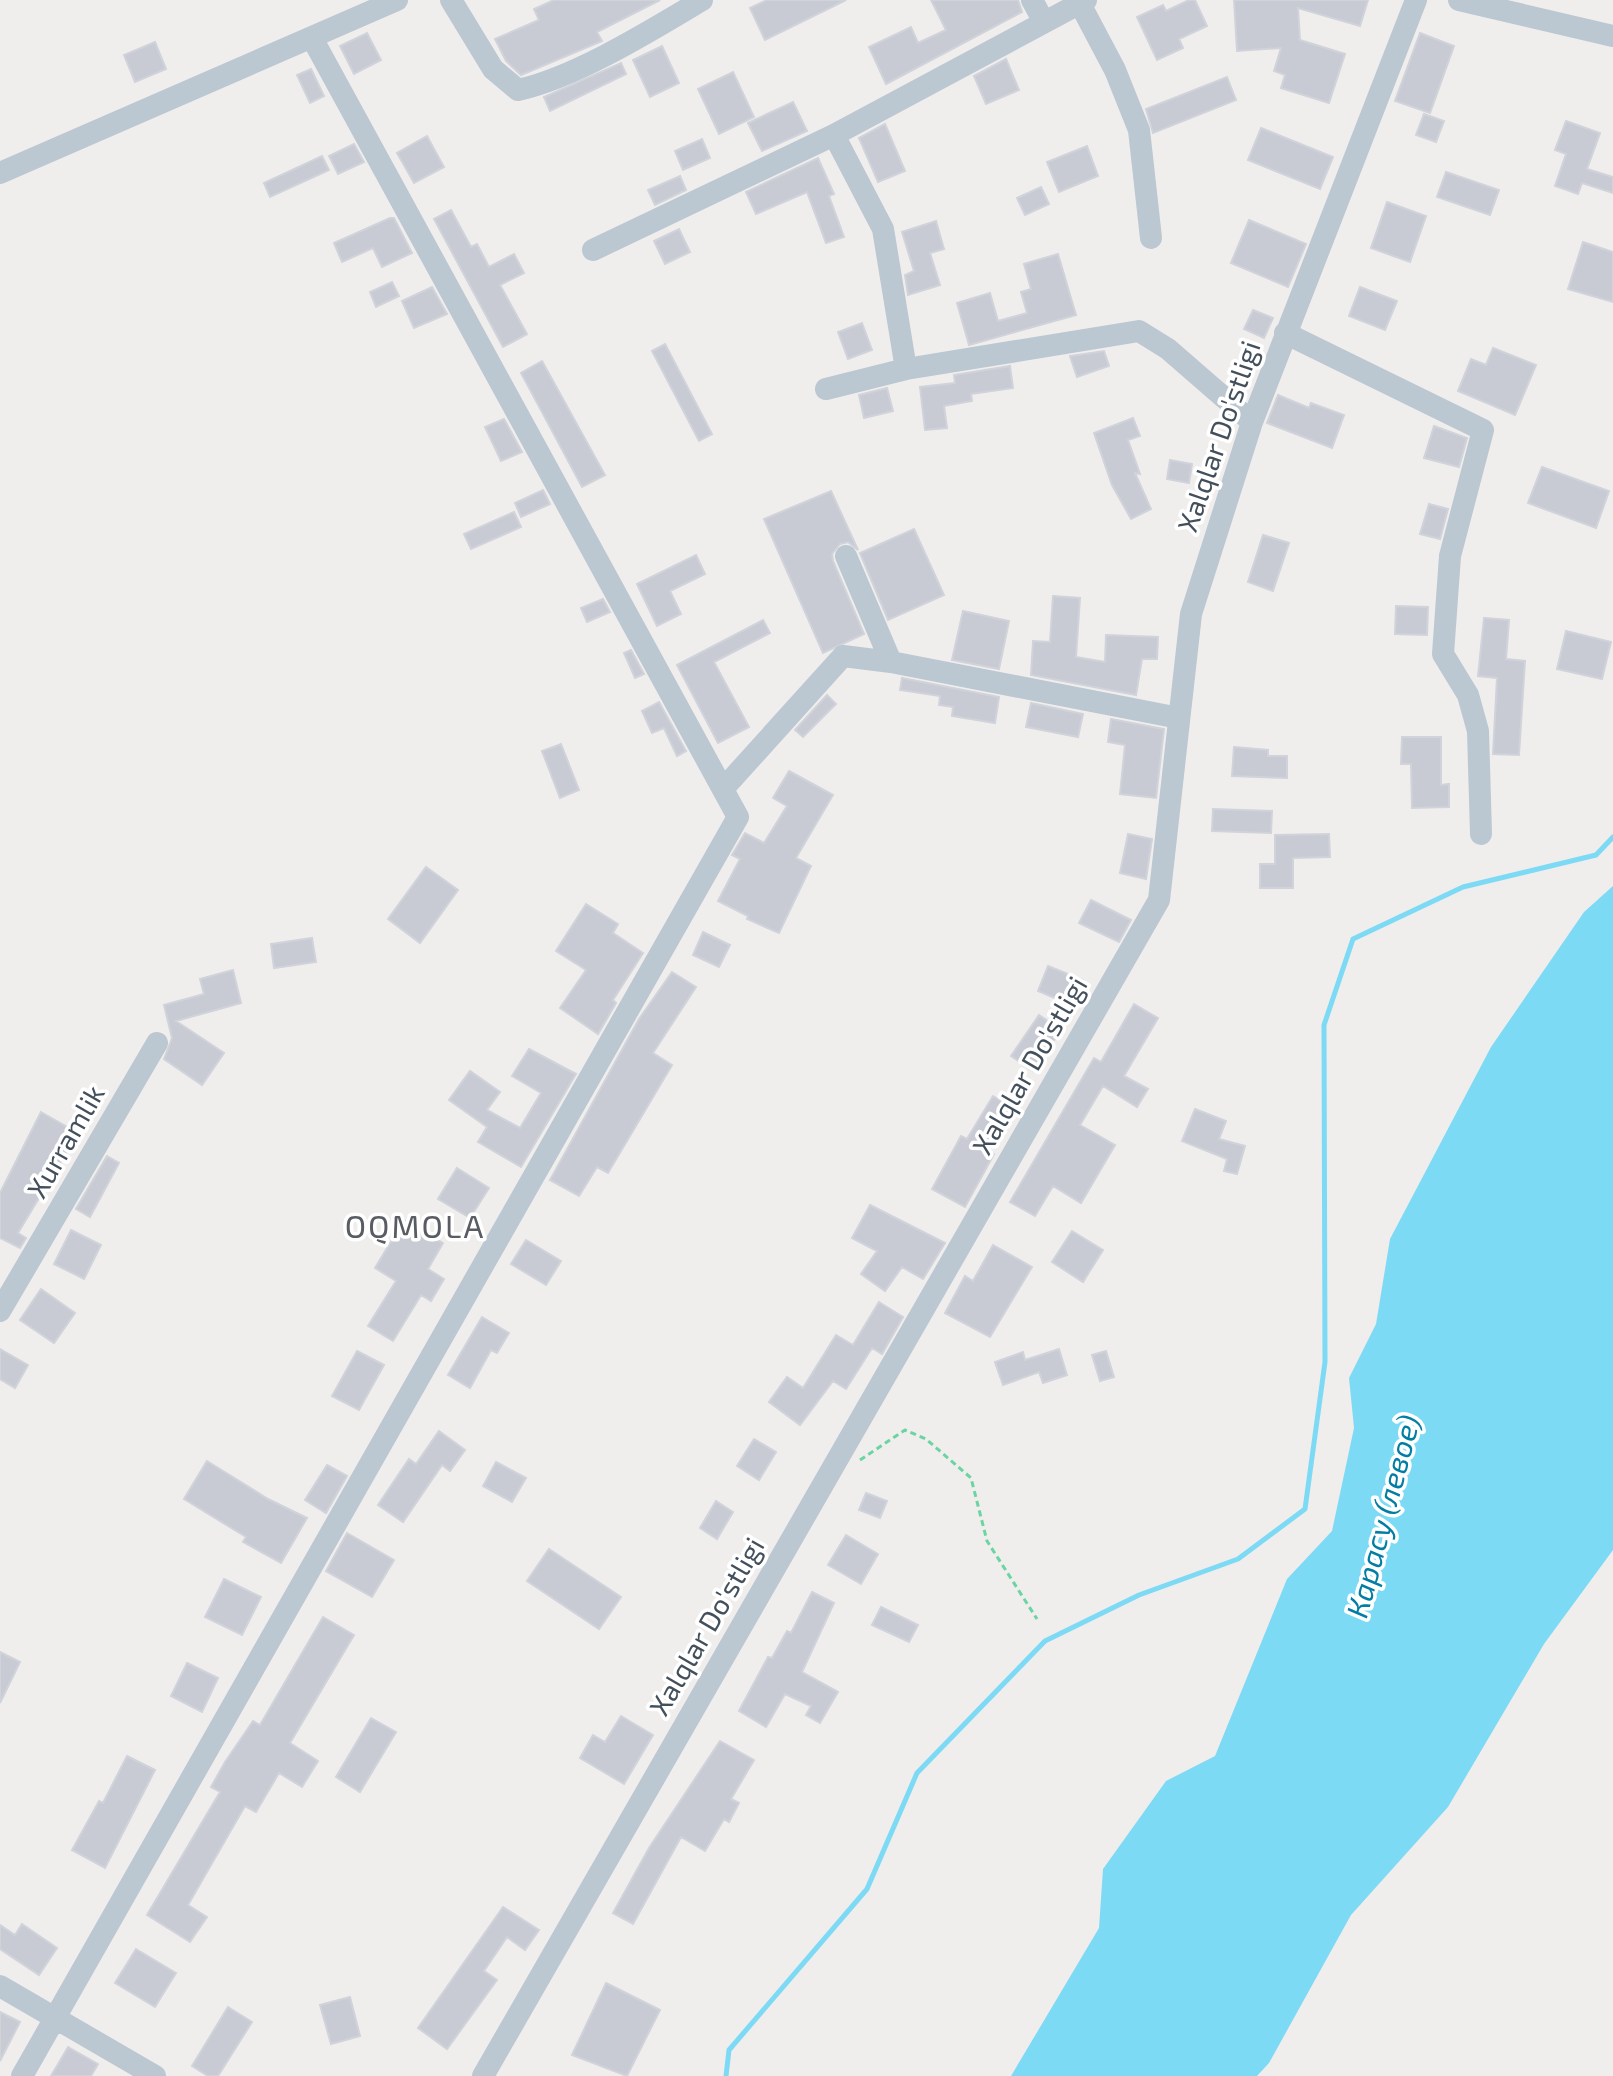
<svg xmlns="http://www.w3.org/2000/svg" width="1613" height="2076" font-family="'Exo 2',sans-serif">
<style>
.water{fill:#7ddaf5}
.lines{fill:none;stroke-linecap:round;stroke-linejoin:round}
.stream{stroke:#7ddaf5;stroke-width:5}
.building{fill:#c8cbd4;stroke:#d0d3da;stroke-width:2}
.path{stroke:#6ad5a2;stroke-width:3;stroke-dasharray:6 4;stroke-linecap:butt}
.minor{stroke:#bbc7d1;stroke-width:22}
.labels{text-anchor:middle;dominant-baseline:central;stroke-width:7;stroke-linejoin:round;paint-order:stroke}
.street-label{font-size:28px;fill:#43505c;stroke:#fff}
.water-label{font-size:30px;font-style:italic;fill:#027da3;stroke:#fff}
.quarter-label{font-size:32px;letter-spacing:2px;fill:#595d63;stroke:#fff}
</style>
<rect width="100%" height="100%" fill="#f0eded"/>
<path class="water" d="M1613,886V1550L1544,1644L1448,1807L1351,1915L1269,2063L1257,2076H1011L1099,1928L1103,1869L1166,1781L1215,1756L1287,1579L1332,1531L1354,1428L1349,1378L1376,1324L1390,1239L1491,1047L1584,912Z"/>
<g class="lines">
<path class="stream" d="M726,2076L729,2050L867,1889L917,1773L1045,1641L1139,1595L1238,1559L1305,1509L1325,1362L1324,1025L1353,939L1463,887L1596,855L1613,837"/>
</g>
<path class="building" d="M554,0H660L597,32L602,41L521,75L506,61L495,39L539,20L534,9Z
M767,0H846L765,40L750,8Z
M931,0H1018L1022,12L886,84L869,47L911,27L918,43L946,30Z
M1189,0H1195L1207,26L1179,39L1183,48L1157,60L1137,17L1163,5L1166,11Z
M1234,0H1368L1360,26L1298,8L1300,40L1345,54L1329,103L1281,88L1285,75L1274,71L1281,48L1237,51Z
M367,33L381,60L354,74L340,46Z
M1420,33L1454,46L1430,113L1395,101Z
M155,42L166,69L135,82L124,55Z
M662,46L679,83L650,97L633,60Z
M1006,59L1019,90L986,104L974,76Z
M621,63L626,74L550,111L544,97Z
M311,69L324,96L310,103L297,75Z
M733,72L754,117L719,134L698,89Z
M1227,77L1236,100L1153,133L1146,109Z
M793,102L807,131L762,151L748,123Z
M1424,114L1444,121L1436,142L1416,135Z
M1566,121L1600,133L1587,169L1613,177V193L1582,183L1578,194L1555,186L1566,154L1555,150Z
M885,124L905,171L878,182L859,138Z
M1261,128L1333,157L1320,189L1248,160Z
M427,136L444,167L414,183L397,153Z
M702,139L710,158L683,170L675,151Z
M354,144L364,162L338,174L329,156Z
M1087,146L1098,176L1059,192L1047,162Z
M322,156L329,170L270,197L264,183Z
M818,158L834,194L829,196L844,237L826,243L807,192L756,214L746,192Z
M1446,172L1499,190L1490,215L1437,197Z
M680,176L686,190L655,205L648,190Z
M1041,187L1049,204L1025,215L1017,198Z
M1387,202L1426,216L1410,262L1371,248Z
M451,210L471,247L477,244L489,267L514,254L524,273L500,285L527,334L503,347L434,219Z
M390,218H394L412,253L382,267L373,248L342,262L334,243Z
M1249,220L1306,244L1288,287L1231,263Z
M936,221L944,249L930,253L940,285L908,295L905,275L914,271L902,232Z
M679,229L690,252L665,264L654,241Z
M1583,242L1613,252V302L1568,289Z
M1058,254L1076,315L969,345L957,303L990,293L998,321L1027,313L1021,292L1031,289L1024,264Z
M392,282L399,296L376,307L370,292Z
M432,287L447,314L414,328L402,301Z
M1360,287L1397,301L1385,330L1349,316Z
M1253,310L1273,318L1264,338L1244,329Z
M862,323L872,350L848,359L838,332Z
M665,344L712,434L699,441L652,351Z
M1493,348L1536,365L1515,415L1458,391L1471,359L1486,365Z
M1104,351L1109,366L1077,377L1070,356Z
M542,361L605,475L582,487L521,373Z
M1010,366L1013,388L971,394L972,401L944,406L947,428L925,430L920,387L955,383L954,375Z
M887,388L893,411L864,418L859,395Z
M1278,395L1309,408L1311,403L1344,415L1332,448L1267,423Z
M1133,418L1140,436L1128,440L1140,474L1135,473L1151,509L1131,519L1112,485L1094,433Z
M504,419L522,452L501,461L485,427Z
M1434,426L1467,438L1459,467L1424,458Z
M1170,460L1192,464L1189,483L1167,479Z
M1542,467L1609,491L1596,528L1528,503Z
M543,490L550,504L521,517L515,503Z
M831,491L858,550L848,542L840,544L832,554L833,561L864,634L823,653L764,519Z
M1429,504L1448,509L1440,539L1420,534Z
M514,512L521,527L471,549L464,534Z
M914,529L944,595L888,620L860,553Z
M1263,535L1289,543L1273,591L1248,582Z
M696,555L705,574L670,591L681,614L657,626L637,584Z
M1053,596L1080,598L1076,657L1105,662L1106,635L1158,637L1157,659H1142L1136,695L1031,675L1033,641L1050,642Z
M603,599L610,612L587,622L581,608Z
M1396,606L1428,607L1427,635L1395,634Z
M963,611L1009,621L999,669L952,660Z
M1484,618L1509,620L1506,659L1525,661L1519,755L1493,754L1497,678L1478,676Z
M763,620L770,633L714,662L749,727L718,743L677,665Z
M1566,631L1611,642L1602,679L1557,669Z
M631,650L644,674L635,678L624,653Z
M902,678L999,697L995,723L952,716L953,707L939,705L940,696L900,690Z
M827,695L836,704L803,737L795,730Z
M659,702L686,751L677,756L664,728L652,733L642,711Z
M1031,703L1083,714L1078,737L1026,727Z
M1111,719L1164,729L1156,798L1120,794L1125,745L1108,742Z
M1402,737H1441V785L1449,784V807L1412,808L1411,764H1401Z
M561,744L579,790L560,798L542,751Z
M1234,747L1268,750V756H1287V778L1232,776Z
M789,771L833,795L796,858L811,866L779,933L747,919L748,916L718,901L740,859L732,855L745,833L764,843L787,806L773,798Z
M1213,809L1272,811L1271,833L1212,831Z
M1128,834L1152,839L1146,879L1120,873Z
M1329,834L1330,857L1293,858V888H1260V864H1275V835Z
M426,867L458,890L420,943L388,919Z
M1091,900L1131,920L1119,942L1079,923Z
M586,904L618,924L613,933L643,953L613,1000L616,1003L598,1034L560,1008L586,970L556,951Z
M703,932L730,945L719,967L693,955Z
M312,938L316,962L274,968L271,944Z
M1048,966L1083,980L1073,1006L1038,991Z
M233,970L241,1003L176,1021L224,1053L202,1085L164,1059L172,1038L164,1005L204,994L200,979Z
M672,972L696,987L653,1053L672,1065L608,1173L597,1167L579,1196L550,1180L639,1019Z
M1134,1004L1158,1018L1124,1076L1148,1089L1137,1107L1103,1086L1080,1125L1115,1145L1081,1203L1053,1186L1035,1216L1010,1202L1094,1058L1101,1062Z
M1039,1015L1061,1030L1033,1071L1011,1056Z
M529,1049L576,1074L521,1167L478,1142L487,1127L449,1100L470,1071L500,1092L487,1110L520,1128L541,1093L512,1076Z
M993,1096L1015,1109L989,1151L994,1154L965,1207L932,1189L961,1136L967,1139Z
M1195,1109L1226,1121L1219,1139L1245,1146L1237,1174L1224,1171L1227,1159L1182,1141Z
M41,1112L78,1133L18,1233L26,1238L20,1248L0,1238V1193Z
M107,1156L119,1163L90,1217L76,1209Z
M457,1168L489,1188L470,1218L438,1199Z
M870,1205L945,1243L923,1279L902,1267L885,1291L861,1274L877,1251L852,1238Z
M404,1220L443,1243L428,1269L444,1279L431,1301L421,1295L393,1341L368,1326L396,1281L375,1268Z
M71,1230L101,1245L84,1279L54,1264Z
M1072,1231L1103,1250L1083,1282L1052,1262Z
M526,1240L561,1261L546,1285L511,1264Z
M993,1245L1032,1267L990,1337L945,1313L965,1276L973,1281Z
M41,1289L75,1313L54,1343L20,1320Z
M879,1302L903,1317L882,1354L872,1348L846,1389L833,1381L800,1425L769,1402L787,1377L803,1388L836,1335L853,1345Z
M482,1317L509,1333L497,1353L491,1350L470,1388L448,1375Z
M0,1349L28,1365L15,1388L0,1379Z
M1059,1349L1067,1375L1043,1383L1039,1372L1003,1385L995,1362L1023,1352L1025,1360Z
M357,1351L384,1365L359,1410L332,1396Z
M1106,1351L1114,1377L1100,1381L1092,1355Z
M439,1431L465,1450L450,1471L442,1465L403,1522L378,1505L409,1459L416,1464Z
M754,1439L776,1452L759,1480L737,1466Z
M207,1461L268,1499L307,1518L281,1563L243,1542L246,1537L184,1499Z
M496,1462L526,1478L512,1502L483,1486Z
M327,1465L347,1476L326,1513L305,1500Z
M866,1493L887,1501L880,1518L859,1510Z
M716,1501L733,1512L717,1539L700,1528Z
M347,1533L394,1560L372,1597L326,1571Z
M846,1535L878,1554L861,1584L828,1565Z
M549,1549L621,1597L599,1629L527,1581Z
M224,1579L261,1597L242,1635L205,1617Z
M812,1592L834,1603L802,1672L838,1692L820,1723L806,1715L811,1706L785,1694L766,1727L739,1711L768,1657L772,1658L787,1631L791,1633Z
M881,1607L918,1625L909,1642L872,1625Z
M323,1617L354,1635L290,1743L318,1761L302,1787L279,1773L256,1812L245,1806L188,1905L207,1917L190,1942L147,1915L220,1792L211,1787L225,1762L253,1721L260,1725Z
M0,1652L20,1662L0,1703Z
M187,1663L218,1678L202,1712L171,1696Z
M621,1716L653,1735L624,1784L580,1758L593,1735L605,1742Z
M371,1718L396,1732L360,1792L336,1777Z
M720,1741L754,1760L731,1799L739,1803L729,1822L724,1819L705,1851L681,1837L633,1924L613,1913L649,1848Z
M127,1756L155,1770L105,1868L72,1850L99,1801L103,1803Z
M503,1907L539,1930L525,1950L507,1937L484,1971L497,1980L447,2049L418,2028Z
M22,1924L57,1948L39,1975L0,1949V1925L15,1935Z
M136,1949L176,1973L155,2007L115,1983Z
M606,1983L660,2010L627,2076L572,2055Z
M350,1997L360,2036L331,2044L320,2005Z
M228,2007L252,2022L218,2076H208L192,2066Z
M0,2012L20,2022L0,2061Z
M68,2047L98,2064L91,2076H51Z"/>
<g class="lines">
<path class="path" d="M860,1460L905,1430L926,1439L971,1478L987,1541L1037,1619"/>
<path class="minor" d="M451,0L493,69L518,90C576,77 650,31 702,0
M1032,0L1044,22
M1078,0L1115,70L1139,130L1151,238
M1459,0L1613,36
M834,135L883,229L906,369
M0,173L397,0
M593,250L834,135L1086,0
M1285,333L1483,430L1450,556L1443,654L1468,695L1478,731L1481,834
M826,389L906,369L1139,331L1168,349L1252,422
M846,556L891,662
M723,789L843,656L891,662L1179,718
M0,1311L157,1043
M0,1986L155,2076
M22,2076L738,817L312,38
M483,2076L1159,900L1191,614L1252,422L1416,0"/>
</g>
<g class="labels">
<g class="street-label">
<text transform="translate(1218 436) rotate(-71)">Xalqlar Do'stligi</text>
<text transform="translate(1029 1065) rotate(-60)">Xalqlar Do'stligi</text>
<text transform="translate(65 1141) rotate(-60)">Xurramlik</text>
<text transform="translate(706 1626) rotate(-60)">Xalqlar Do'stligi</text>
</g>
<g class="water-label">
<text transform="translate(1382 1516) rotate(-75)">Карасу (левое)</text>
</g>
<g class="quarter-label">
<text x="415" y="1225">OQMOLA</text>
</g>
</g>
</svg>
